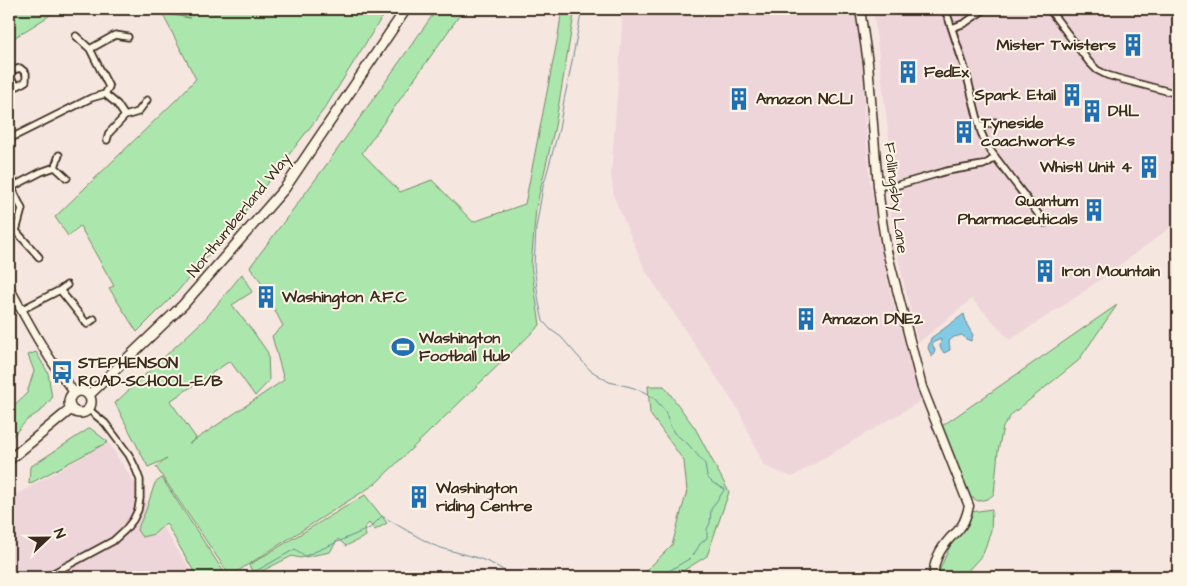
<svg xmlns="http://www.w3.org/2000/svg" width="1187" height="586" font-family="'Architects Daughter',sans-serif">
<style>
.built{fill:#eed5da}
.green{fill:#abe7ad;stroke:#738866}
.water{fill:#82cae3;stroke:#668a94}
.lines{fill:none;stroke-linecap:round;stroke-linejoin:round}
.stream{stroke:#668a94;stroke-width:1}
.street-casing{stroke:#3b2a1e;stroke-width:9}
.secondary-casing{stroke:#3b2a1e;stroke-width:11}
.primary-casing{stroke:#3b2a1e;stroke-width:12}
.street{stroke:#fcf5e5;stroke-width:5.5}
.secondary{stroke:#fcf5e5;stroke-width:8}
.primary{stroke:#fcf5e5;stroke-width:9}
.labels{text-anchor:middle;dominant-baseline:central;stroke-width:4;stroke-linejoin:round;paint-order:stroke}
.poi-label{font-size:16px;font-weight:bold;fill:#3b2a1e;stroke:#fcf5e5;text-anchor:start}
.street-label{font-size:16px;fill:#3b2a1e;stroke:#fcf5e5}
</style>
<rect width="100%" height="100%" fill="#f6e6e0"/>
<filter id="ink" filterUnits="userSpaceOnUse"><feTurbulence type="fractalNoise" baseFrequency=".02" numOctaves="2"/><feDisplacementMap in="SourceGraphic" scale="10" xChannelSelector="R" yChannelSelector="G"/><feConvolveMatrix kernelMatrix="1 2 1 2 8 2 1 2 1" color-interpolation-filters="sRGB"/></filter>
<g filter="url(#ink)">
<path class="built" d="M621,9H855L864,72V113L870,180L881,248L892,299L921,401L792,477L764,466L739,411L645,270L614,197L611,175L622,27Z
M873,9H1178V222L1078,296L1010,340L972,299L918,343L895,245L889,199L894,179Z
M108,442L195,577H9V499Z"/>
<path class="green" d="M9,9H60L9,41Z
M158,9H387L325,108L247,209L177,292L137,332L109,288L114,286L80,226L68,236L55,217L176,100L196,79L162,13L190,18Z
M437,9H464L362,153L400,192L432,180L473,222L525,204L558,36L562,9H575L555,126L536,208L531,265L540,325L375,484L230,576L156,467L167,459L148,467L115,403L206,318L242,274L252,292L232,305L252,330L268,353L269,381L255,396L230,361L170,401L196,438L189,444L284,380L272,336L283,326L259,279L250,267L327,164Z
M1117,305L1078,361L1012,414L1003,427L998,451L994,494L988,499L978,501L969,496L947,442L942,426Z
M36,352L48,373L52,398L42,410L27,420L9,440V410L27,393L34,371L28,355Z
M648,386H664L695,428L729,492L707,556L673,577H640L672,545L687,491L684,461L650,414Z
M90,428L108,442L29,484L30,467Z
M162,478L227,577H197L166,523L154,534L142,537L137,530L146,510L155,483Z
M365,495L387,523L375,530L369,523L364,528L366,536L346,546L338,539L330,552L300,558L292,556L254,575L249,565Z
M992,509L991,530L983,554L965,574V577H939V571L952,542L965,526L971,512Z"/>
<path class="water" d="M964,314L967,325L973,335L971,341L966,339L962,335L954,337L949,341L950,350L944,353L940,347L941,339L932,343L935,351L932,357L928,348L931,338Z"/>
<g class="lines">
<path class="stream" d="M582,9L569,77L564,100L559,129L543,187L536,228L534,266L539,303L543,321L551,330L561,337L590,370L609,382L631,387L644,392L655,399L665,411L669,423L674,433L688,444L705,464L707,477L713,483L725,489L711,509L710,523L707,529V538L700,544L694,554L689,559L659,577
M227,577L235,574L258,570L295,549L305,556L370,528L382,516C398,525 417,537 433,545C458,555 491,556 511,577"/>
<defs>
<path id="street" d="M1049,9L1089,62L1097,70L1107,75L1117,78L1178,94
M944,10L948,17L966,72L981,132L987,146L1045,223
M952,28L965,23L985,9
M76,36L90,49L109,87L105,94
M90,49L115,35L128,37
M20,68L26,73V81L18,86L11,80V71Z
M105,94L117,104L125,116L109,133L107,140
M125,116L138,112L147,100
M980,127L995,122
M9,144L13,137L91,98L105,94
M55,167L59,155
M9,182L22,209L16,231L9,236
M878,186L898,185L947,171L983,165L989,162L995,157
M12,187L41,172L55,167L67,178
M16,231L39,257
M67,285L60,290L87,324L94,319
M21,310L60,290
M46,577L113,541L125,530L133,520L138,510L140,498V480L135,467L129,455L105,423L88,409"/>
<path id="secondary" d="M860,9L868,63L878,186L882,221L887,251L922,387L969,506C967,513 966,519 962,525C959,530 955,534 951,537C940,549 933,561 934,577
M9,287C29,324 48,360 74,392"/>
<path id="primary" d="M69 402a11 11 0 1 1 22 0a11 11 0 1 1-22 0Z
M89,395L183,305L285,188L406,9
M9,460L71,409"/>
</defs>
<use href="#street" class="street-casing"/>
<use href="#secondary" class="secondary-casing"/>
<use href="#primary" class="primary-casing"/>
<use href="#street" class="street"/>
<use href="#secondary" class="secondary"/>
<use href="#primary" class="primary"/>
</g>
</g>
<defs>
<symbol id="building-bare" viewBox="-9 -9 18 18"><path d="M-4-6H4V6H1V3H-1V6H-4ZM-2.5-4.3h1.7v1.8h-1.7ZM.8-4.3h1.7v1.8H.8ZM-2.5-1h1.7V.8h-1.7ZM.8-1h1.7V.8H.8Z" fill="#1f6fb2" stroke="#fcf5e5" stroke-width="2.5" paint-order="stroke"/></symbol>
<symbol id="stadium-bare" viewBox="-9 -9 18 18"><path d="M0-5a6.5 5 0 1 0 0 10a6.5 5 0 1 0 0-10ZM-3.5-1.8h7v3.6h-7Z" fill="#1f6fb2" stroke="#fcf5e5" stroke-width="2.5" paint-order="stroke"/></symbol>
<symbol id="bus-bare" viewBox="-9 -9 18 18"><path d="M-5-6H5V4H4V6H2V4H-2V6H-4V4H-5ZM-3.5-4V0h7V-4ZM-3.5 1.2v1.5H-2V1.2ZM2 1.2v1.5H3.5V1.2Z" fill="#1f6fb2" stroke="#fcf5e5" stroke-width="2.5" paint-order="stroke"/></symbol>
</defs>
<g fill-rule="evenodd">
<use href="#building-bare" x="1117" y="29" width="32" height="32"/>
<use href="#building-bare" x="892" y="56" width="32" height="32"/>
<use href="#building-bare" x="1056" y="79" width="32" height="32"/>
<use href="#building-bare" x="723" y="83" width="32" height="32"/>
<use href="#building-bare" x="1076" y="95" width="32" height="32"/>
<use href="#building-bare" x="948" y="116" width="32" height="32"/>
<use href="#building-bare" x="1133" y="151" width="32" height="32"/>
<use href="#building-bare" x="1078" y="194" width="32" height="32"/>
<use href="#building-bare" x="1029" y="255" width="32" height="32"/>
<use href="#building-bare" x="250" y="281" width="32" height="32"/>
<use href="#building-bare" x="790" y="303" width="32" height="32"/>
<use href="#stadium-bare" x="387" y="331" width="32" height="32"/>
<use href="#bus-bare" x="46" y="356" width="32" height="32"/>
<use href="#building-bare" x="403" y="481" width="32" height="32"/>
</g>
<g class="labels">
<g class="poi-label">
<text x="1116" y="45" text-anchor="end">Mister Twisters</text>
<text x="924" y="72">FedEx</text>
<text x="1056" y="95" text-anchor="end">Spark Etail</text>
<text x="756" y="99">Amazon NCL1</text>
<text x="1108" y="111">DHL</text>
<text x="981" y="123">Tyneside<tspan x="981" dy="18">coachworks</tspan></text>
<text x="1132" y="167" text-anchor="end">Whistl Unit 4</text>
<text x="1078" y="201" text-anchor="end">Quantum<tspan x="1078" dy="18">Pharmaceuticals</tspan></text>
<text x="1062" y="271">Iron Mountain</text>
<text x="282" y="297">Washington A.F.C</text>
<text x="822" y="319">Amazon DNE2</text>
<text x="419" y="338">Washington<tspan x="419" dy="18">Football Hub</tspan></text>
<text x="78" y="363">STEPHENSON<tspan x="78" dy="18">ROAD-SCHOOL-E/B</tspan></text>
<text x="436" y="488">Washington<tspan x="436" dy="18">riding Centre</tspan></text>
</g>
<g class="street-label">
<text transform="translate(896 198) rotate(83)">Follingsby Lane</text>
<text transform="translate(239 215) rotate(-51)">Northumberland Way</text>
</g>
</g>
<rect width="1187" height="586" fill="none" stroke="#fcf5e5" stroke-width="30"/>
<rect x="15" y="15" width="1157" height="556" fill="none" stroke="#3b2a1e" stroke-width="2" filter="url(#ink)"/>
<g transform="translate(48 538) rotate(68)" stroke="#fcf5e5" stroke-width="4" paint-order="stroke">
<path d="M0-4L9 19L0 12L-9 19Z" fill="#3b2a1e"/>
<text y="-8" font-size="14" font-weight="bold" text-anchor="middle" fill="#3b2a1e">N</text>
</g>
</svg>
